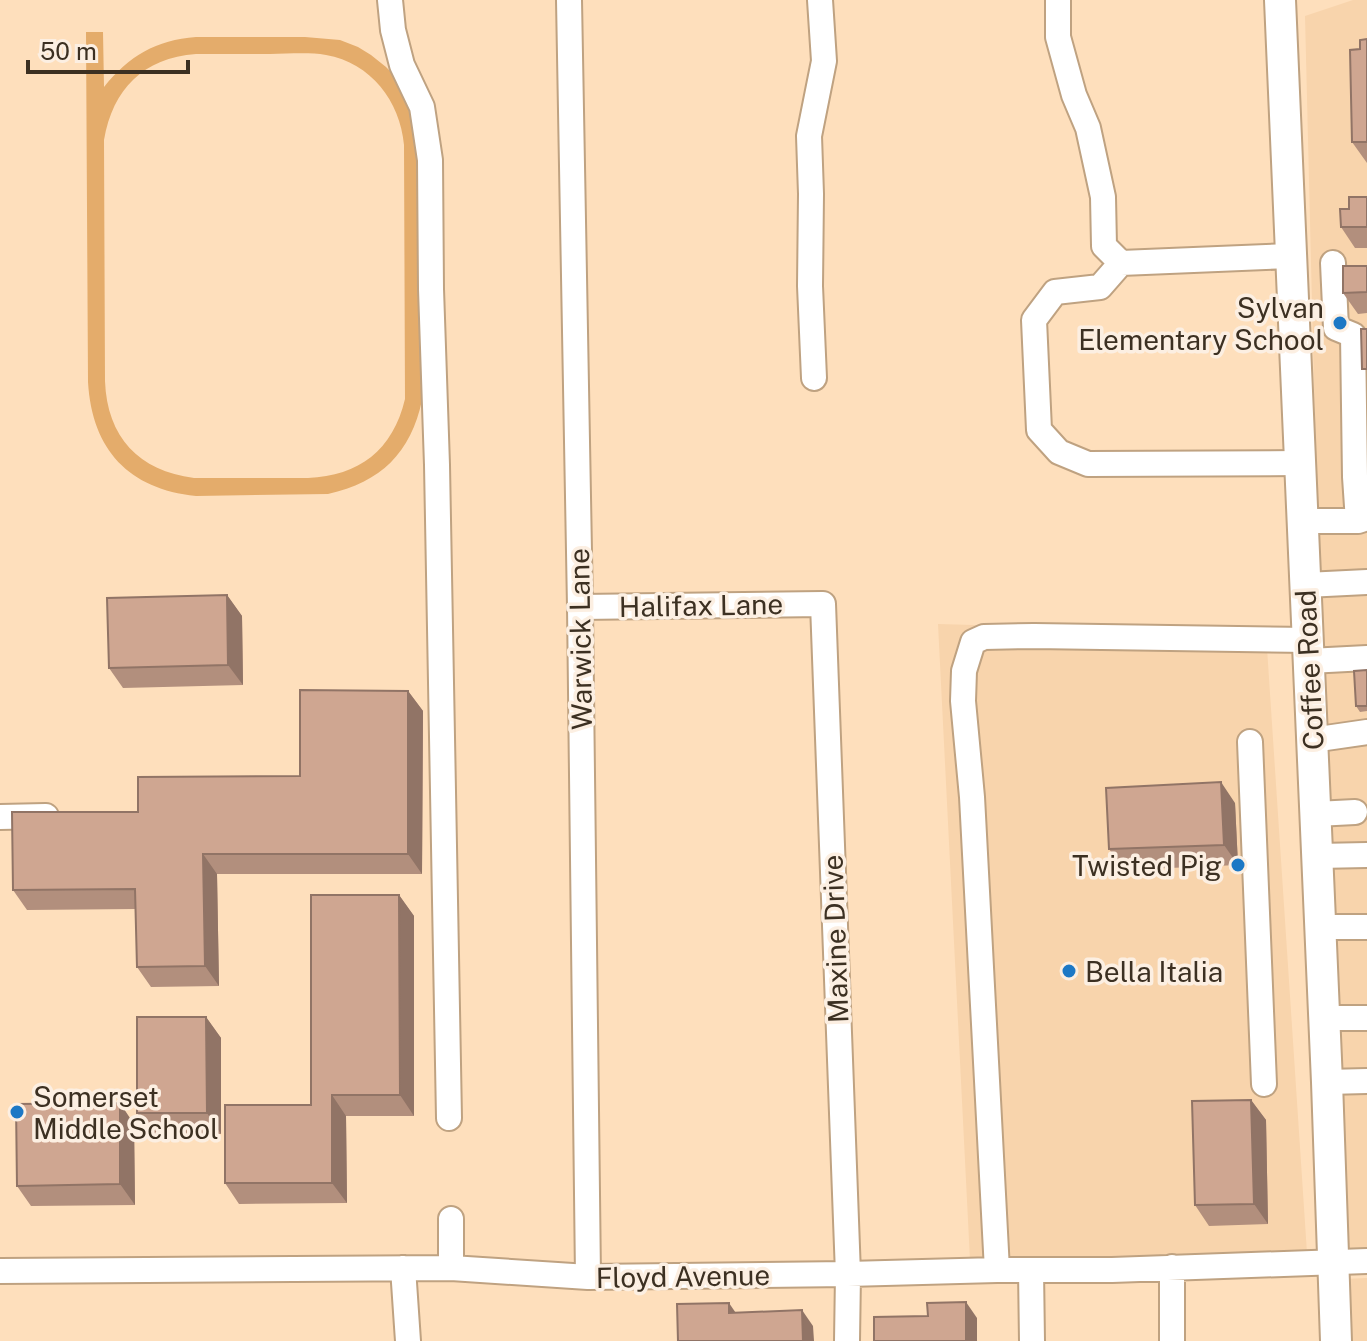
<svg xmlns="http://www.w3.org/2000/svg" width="1367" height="1341" font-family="'Public Sans',sans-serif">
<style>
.built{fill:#f8d4ac}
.green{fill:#e4ac6b;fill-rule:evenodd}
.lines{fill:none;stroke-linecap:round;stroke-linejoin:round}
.minor-casing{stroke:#bfa281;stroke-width:28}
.major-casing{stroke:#bfa281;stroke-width:34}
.minor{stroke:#fff;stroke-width:24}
.major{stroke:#fff;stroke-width:30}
.wall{fill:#b28f7d}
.shaded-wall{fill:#917466}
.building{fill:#cfa691;stroke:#917466;stroke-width:2}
.poi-dot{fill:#1c78c5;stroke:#fcefe2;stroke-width:3}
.labels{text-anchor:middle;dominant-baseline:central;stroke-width:7;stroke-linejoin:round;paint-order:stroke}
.poi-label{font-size:28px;fill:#3c3022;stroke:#fcefe2;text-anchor:end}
.street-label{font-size:28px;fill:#3c3022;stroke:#fcefe2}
</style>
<rect width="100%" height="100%" fill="#fedfbc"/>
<path class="built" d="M1353,0H1367V1249L1349,1250L1320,632L1305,16Z
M938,624L1266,633L1307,1253L970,1260Z
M1367,1278V1341H1346L1344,1279Z"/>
<path class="green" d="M86,32H103L104,87C129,56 156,40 196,37H305L340,40L358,47L371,55L386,67L397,78L419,127L422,400C411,453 381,482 328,494L196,496C129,489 92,450 88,382ZM196,54C221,54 246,54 270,54C288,54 308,52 326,55C371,63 400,101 404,145L405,399C393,450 359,476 308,478H194C139,471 107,437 105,381L104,140C113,89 143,58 196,54Z"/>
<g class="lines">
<defs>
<path id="minor" d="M390,0L393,30L402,65L422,107L430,160L431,289L437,465L449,1118
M569,0L580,607L588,1277
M1058,0V37L1074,95L1088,128L1103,197L1104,246L1121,263
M1291,256L1121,263L1100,287L1055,292L1034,320L1039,430L1059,452L1088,464L1300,463
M1333,263L1336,328L1353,335L1355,477L1358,521
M814,378L810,286L811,194L809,136L824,61L820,0
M1303,521H1358L1367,518
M1306,585L1367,582
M580,607L823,604L848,1274L847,1341
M1309,661L1367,658
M1312,740L1367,732
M1250,742L1264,1084
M1316,814L1355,812
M0,817L46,816
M1318,856L1367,855
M1320,927H1367
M1325,1018H1367
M1327,1082L1367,1081
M451,1219V1268
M1172,1267V1341
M403,1268L408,1341
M997,1270L972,797L963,701L964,671L973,642L984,637L1034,636L1308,640
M1031,1270L1032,1341
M0,1271L451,1268L588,1277L848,1274L997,1270H1112L1367,1261"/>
<path id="major" d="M1280,0L1327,1082L1336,1341"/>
</defs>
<use href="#minor" class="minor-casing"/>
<use href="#major" class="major-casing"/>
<use href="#minor" class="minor"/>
<use href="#major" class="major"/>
</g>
<path class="wall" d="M1367,39V163L1352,142L1360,49Z
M1367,197V248H1355L1341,227L1349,209Z
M1367,266V313L1358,314L1343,293Z
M227,595L242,616L243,685L123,688L109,668Z
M1367,670V711L1360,712L1356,706Z
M408,691L423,711L422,874H217L219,986L151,987L137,967L136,909L27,910L13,890L138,812L300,776Z
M1235,803L1238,865L1124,870L1109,849Z
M399,895L414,916V1116H346L347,1203L239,1204L225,1183L311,1105Z
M206,1017L221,1038V1134H152L137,1113Z
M1251,1100L1266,1120L1268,1224L1209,1226L1195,1205Z
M134,1124L135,1205L31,1206L17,1186Z"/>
<path class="shaded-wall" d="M227,595L242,616L243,685L228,665Z
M408,691L423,711L422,874L408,854Z
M1221,782L1235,803L1238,865L1224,845Z
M203,854L217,874L219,986L205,966Z
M399,895L414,916V1116L400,1095Z
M206,1017L221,1038V1134L207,1113Z
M332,1095L346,1116L347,1203L332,1183Z
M1251,1100L1266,1120L1268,1224L1254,1204Z
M120,1103L134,1124L135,1205L120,1184Z
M966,1302L977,1318V1341H966Z
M729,1303L740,1319L729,1313Z
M802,1310L813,1326L814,1341H803Z"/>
<path class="building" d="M1367,39V142H1352L1350,50L1360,49V40Z
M1349,197H1367V227H1341L1340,209H1349Z
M1343,266H1367V292L1343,293Z
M1361,329H1367V369H1362Z
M227,595L228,665L109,668L107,598Z
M1367,670V706H1356L1354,671Z
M300,690L408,691V854H203L205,966L137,967L135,889L13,890L12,812H138V777L300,776Z
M1221,782L1224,845L1109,849L1106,788Z
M311,895H399L400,1095H332V1183H225V1105H311Z
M137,1017H206L207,1113H137Z
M1251,1100L1254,1204L1195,1205L1192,1101Z
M120,1103V1184L17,1186L16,1104Z
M966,1302V1341H874V1317L928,1316L927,1303Z
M729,1303V1313L802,1310L803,1341H678L677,1304Z"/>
<g class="poi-dot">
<circle cx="1340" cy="323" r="8"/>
<circle cx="1238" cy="865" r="8"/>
<circle cx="1069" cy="971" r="8"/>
<circle cx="17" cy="1112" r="8"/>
</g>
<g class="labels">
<g class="poi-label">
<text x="1324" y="307">Sylvan<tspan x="1324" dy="32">Elementary School</tspan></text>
<text x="1222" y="865">Twisted Pig</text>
<text x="1085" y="971" text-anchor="start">Bella Italia</text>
<text x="33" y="1096" text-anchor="start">Somerset<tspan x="33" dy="32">Middle School</tspan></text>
</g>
<g class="street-label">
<text transform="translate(701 605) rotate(-1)">Halifax Lane</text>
<text transform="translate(580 639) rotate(-91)">Warwick Lane</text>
<text transform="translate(1309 670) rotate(-93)">Coffee Road</text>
<text transform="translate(835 939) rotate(-92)">Maxine Drive</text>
<text transform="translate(683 1276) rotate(-1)">Floyd Avenue</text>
</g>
</g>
<path d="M28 60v12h160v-12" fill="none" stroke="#3c3022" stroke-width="4"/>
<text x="40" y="60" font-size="24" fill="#3c3022" stroke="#fcefe2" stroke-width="6" paint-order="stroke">50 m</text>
</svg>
